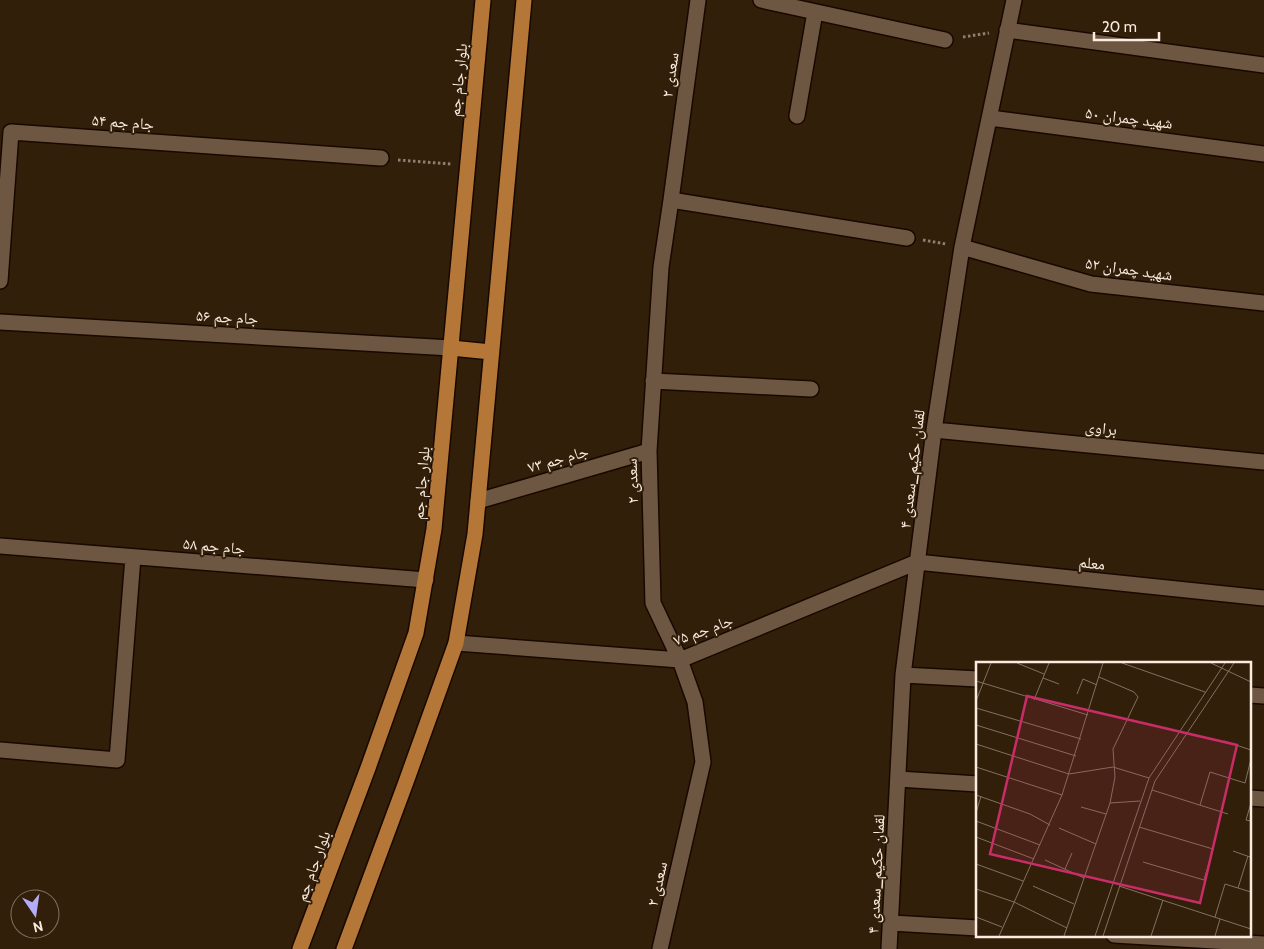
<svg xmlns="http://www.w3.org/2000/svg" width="1264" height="949" font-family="Cabin,'Noto Naskh Arabic',sans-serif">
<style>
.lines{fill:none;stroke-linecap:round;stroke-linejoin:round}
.minor-casing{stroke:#190800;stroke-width:18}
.major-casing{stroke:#190800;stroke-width:18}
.path{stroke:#907f6e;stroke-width:3;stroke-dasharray:2.5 2.5;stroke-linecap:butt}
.minor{stroke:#6e5742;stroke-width:15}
.major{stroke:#b57738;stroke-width:15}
.labels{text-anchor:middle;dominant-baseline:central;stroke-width:4;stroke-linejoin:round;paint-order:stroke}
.street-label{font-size:16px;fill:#faece0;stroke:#321f0a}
.inset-road{fill:none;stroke:#827160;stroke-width:1}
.view{fill:#c82d68;fill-opacity:0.15;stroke:#c82d68;stroke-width:2.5}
.inset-edge{fill:none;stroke:#faece0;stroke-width:2.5}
</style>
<rect width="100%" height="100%" fill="#321f0a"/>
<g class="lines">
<defs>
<path id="minor" d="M761,0L945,40
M1007,30L1264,65
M797,116L815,12
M990,118L1264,154
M671,200L907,238
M962,247L1091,284L1264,303
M0,281L11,132L381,158
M0,322L451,348
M653,381L811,389
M934,430L1264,462
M478,501L649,451
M0,546L426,580
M456,643L680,660L917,562L1264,598
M903,675L978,679
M1250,695L1264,696
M0,750L117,760L133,557
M898,779L978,784
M1250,798L1264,799
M891,923L978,928
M1114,935L1264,944
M660,949L703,762L695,702L680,660L653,603L649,451L661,267L671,200L698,0
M889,949L903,675L934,430L962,247L1014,0"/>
<path id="major" d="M451,348L491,352
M300,949L368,768L416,633L434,529L483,0
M344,949L406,782L456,643L475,534L524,0"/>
</defs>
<use href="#minor" class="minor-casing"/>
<use href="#major" class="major-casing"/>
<path class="path" d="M963,37L989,33
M398,160L451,164
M923,240L946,244"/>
<use href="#minor" class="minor"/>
<use href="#major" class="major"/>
</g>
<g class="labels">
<g class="street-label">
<text transform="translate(670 75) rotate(-82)">سعدی ۲</text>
<text transform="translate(458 80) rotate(-84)">بلوار جام جم</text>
<text transform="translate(1129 118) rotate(7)">شهید چمران ۵۰</text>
<text transform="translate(123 122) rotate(4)">جام جم ۵۴</text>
<text transform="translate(1129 269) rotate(8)">شهید چمران ۵۲</text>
<text transform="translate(227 317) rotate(3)">جام جم ۵۶</text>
<text transform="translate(1101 428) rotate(6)">براوی</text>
<text transform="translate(558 459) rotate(-16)">جام جم ۷۳</text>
<text transform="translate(912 469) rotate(-83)">لقمان حکیم_سعدی ۴</text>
<text transform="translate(632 481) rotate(-92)">سعدی ۲</text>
<text transform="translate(421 483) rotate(-85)">بلوار جام جم</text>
<text transform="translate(214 546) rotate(5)">جام جم ۵۸</text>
<text transform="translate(1092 563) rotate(6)">معلم</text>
<text transform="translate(703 630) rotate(-20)">جام جم ۷۵</text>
<text transform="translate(313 866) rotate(-70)">بلوار جام جم</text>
<text transform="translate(876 874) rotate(-87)">لقمان حکیم_سعدی ۴</text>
<text transform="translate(657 884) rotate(-77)">سعدی ۲</text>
</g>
</g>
<g transform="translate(976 662)">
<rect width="275" height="275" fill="#321f0a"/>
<path class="inset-road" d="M41,1L68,12M146,1L229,30M235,1L275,20M67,16L83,22M0,19L112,53M101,32L107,17L121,23M58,38L73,1M0,39L15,1M0,46L105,77M0,63L100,94M248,79L275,88M0,82L93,112L137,105L173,116M0,105L86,133M176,128L252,152M0,133L54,152L74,163M134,141L164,139M275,141L270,158L275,159M224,143L234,110L269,121L275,97M105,145L130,152M0,151L5,134M0,159L64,183M163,165L237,187L228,218L167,200M83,166L120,182M0,175L58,197M257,189L274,195M69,198L108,216M0,202L47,219M89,207L96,191M57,224L98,242M143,224L275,267M262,226L272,194M0,227L38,240L91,266M0,255L26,265M239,255L249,222L275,230M23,274L86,133L127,1M88,274L134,141L139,115L137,87L162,35L158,30L123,15M119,274L173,116L249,1M127,274L179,119L258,1M175,274L187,238M239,274L244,257"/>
<path class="view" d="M51,34L261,83L224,241L14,192Z"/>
<rect width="275" height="275" class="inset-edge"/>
</g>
<g transform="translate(35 914) rotate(167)"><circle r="24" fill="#321f0a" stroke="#827160"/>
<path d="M0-4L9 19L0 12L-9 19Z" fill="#b3acf9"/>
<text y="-8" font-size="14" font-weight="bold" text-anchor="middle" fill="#faece0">N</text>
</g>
<path d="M1094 32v8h65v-8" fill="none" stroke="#faece0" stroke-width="2.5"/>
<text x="1102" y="32" font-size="15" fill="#faece0" stroke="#321f0a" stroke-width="4" paint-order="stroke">20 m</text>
</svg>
